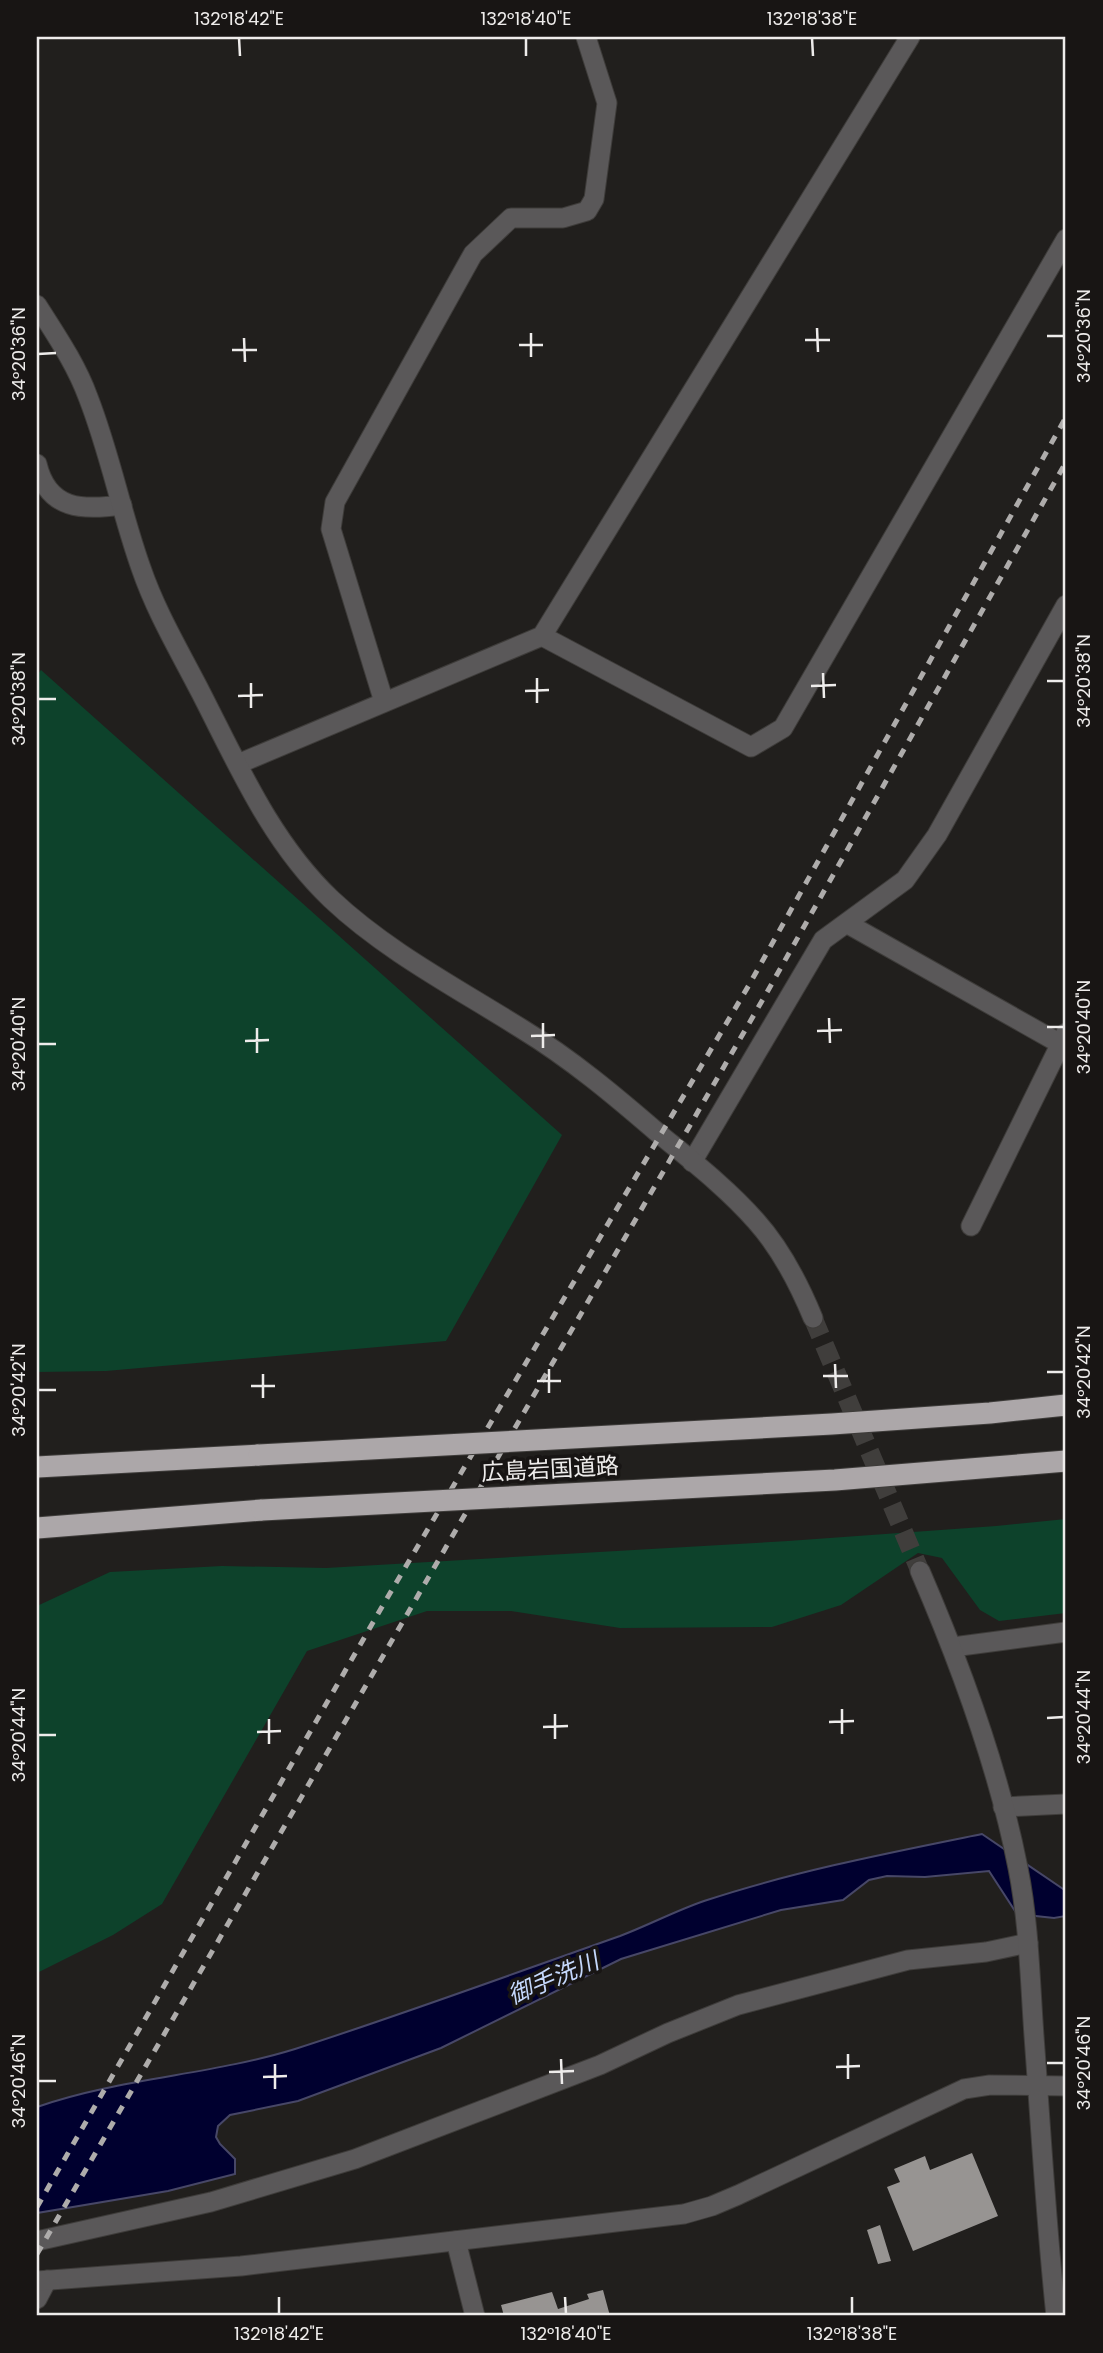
<svg xmlns="http://www.w3.org/2000/svg" width="1103" height="2353" font-family="Poppins,'Noto Sans JP',sans-serif">
<style>
.green{fill:#0d422b}
.water{fill:#00002f;stroke:#474767;stroke-width:2}
.building{fill:#979492}
.lines{fill:none;stroke-linecap:round;stroke-linejoin:round}
.tertiary-tunnel{stroke:#403e3c;stroke-width:19;stroke-dasharray:19 10;stroke-linecap:butt}
.service-casing{stroke:#3e3c3a;stroke-width:21}
.minor-casing{stroke:#3e3c3a;stroke-width:21}
.tertiary-casing{stroke:#3e3c3a;stroke-width:21}
.motorway-casing{stroke:#3e3c3a;stroke-width:23}
.service{stroke:#5a5859;stroke-width:19}
.minor{stroke:#5a5859;stroke-width:19}
.tertiary{stroke:#5a5859;stroke-width:19}
.motorway{stroke:#aca7a9;stroke-width:21}
.rail{stroke:#aeacab;stroke-width:5;stroke-dasharray:9 9;stroke-linecap:butt}
.motorway-bridge-casing{stroke:#3e3c3a;stroke-width:23;stroke-linecap:butt}
.motorway-bridge{stroke:#aca7a9;stroke-width:21}
.ticks{fill:none;stroke:#eeeceb;stroke-width:2.5}
.labels{text-anchor:middle;dominant-baseline:central;stroke-width:7;stroke-linejoin:round;paint-order:stroke}
.street-label{font-size:23px;fill:#eeeceb;stroke:#181514}
.water-label{font-size:24px;font-style:italic;fill:#c5d8fc;stroke:#181514}
.neatline{fill:none;stroke:#eeeceb;stroke-width:2.5}
.ticks-label{font-size:18px;text-anchor:middle;fill:#eeeceb}
</style>
<rect width="100%" height="100%" fill="#211f1d"/>
<path class="green" d="M41,670L562,1135L446,1341L106,1371L37,1372V675Z
M1066,1519V1613L999,1621L980,1610L942,1558L918,1553L841,1605L772,1627L620,1628L511,1611H427L307,1651L162,1904L113,1935L37,1973V1606L110,1572L222,1566L326,1568L788,1541L996,1526Z"/>
<path class="water" d="M982,1834L1066,1891V1916L1054,1918L1017,1914L989,1871L925,1877L887,1876L869,1880L843,1900L781,1910L621,1959L441,2048L298,2101L230,2115L218,2126L216,2137L220,2144L235,2159V2174L168,2191L37,2213V2107C120,2078 211,2075 295,2049C404,2014 512,1974 620,1936C649,1925 675,1911 704,1901C795,1871 888,1853 982,1834Z"/>
<path class="building" d="M972,2153L998,2216L913,2251L887,2187L900,2182L894,2169L925,2156L930,2170Z
M880,2225L891,2261L878,2264L867,2230Z
M603,2290L610,2316H504L501,2305L552,2292L558,2309L589,2299L587,2294Z"/>
<g class="lines">
<path class="tertiary-tunnel" d="M813,1318L920,1571"/>
<defs>
<path id="service" d="M37,464C48,511 83,510 122,505"/>
<path id="minor" d="M542,636L751,747L783,728L1066,239
M384,702L331,529L335,502L473,254L511,218H563L587,211L594,199L607,103L586,37
M238,764L542,636L910,37
M848,924L1066,1047
M692,1162L823,940L905,880L937,835L1066,605
M971,1226L1066,1033
M953,1647L1066,1632
M1003,1807L1066,1804
M37,2241L211,2202L355,2159L600,2065L668,2033L738,2005L908,1960L986,1952L1028,1943
M456,2241L475,2316
M37,2299L47,2280"/>
<path id="tertiary" d="M37,305C56,335 76,364 88,397C110,453 121,512 141,568C156,612 180,652 201,693C238,765 271,842 331,899C386,951 457,988 522,1029C571,1059 614,1095 658,1133C692,1161 727,1188 756,1221C781,1249 799,1284 813,1318
M920,1571C961,1666 998,1766 1018,1868C1029,1923 1030,1980 1034,2036C1041,2130 1046,2223 1056,2316
M37,2281L241,2266L684,2214L712,2206L738,2195L964,2089L990,2085L1066,2086"/>
<path id="motorway" d="M37,1467L259,1455
M37,1528L262,1510"/>
</defs>
<use href="#service" class="service-casing"/>
<use href="#minor" class="minor-casing"/>
<use href="#tertiary" class="tertiary-casing"/>
<use href="#motorway" class="motorway-casing"/>
<use href="#service" class="service"/>
<use href="#minor" class="minor"/>
<use href="#tertiary" class="tertiary"/>
<use href="#motorway" class="motorway"/>
<path class="rail" d="M37,2207L383,1605L749,985L1066,417
M37,2254L766,994L1066,462"/>
<defs>
<path id="motorway-bridge" d="M259,1455L832,1424L990,1413L1066,1405
M262,1510L835,1480L1066,1461"/>
</defs>
<use href="#motorway-bridge" class="motorway-bridge-casing"/>
<use href="#motorway-bridge" class="motorway-bridge"/>
</g>
<path class="ticks" d="M239,38L240,56M526,38V56M812,38L813,56M817,328L818,352M531,333V357M1047,336H1064M244,338L245,362M805,340H830M519,345H543M232,350H257M38,354L56,353M823,673L824,698M537,678V703M1047,681H1064M251,683V708M811,686L836,685M525,691L549,690M238,696L263,695M38,699H56M829,1018L830,1043M543,1023V1048M1047,1027H1064M257,1028V1053M817,1031L842,1030M531,1036L555,1035M245,1041L269,1040M38,1044H56M835,1364L836,1388M549,1369V1393M1047,1372H1064M263,1374V1398M823,1376H848M537,1381H561M251,1386H275M38,1390H56M842,1709V1734M555,1714V1739M1047,1718L1064,1717M269,1719V1744M829,1722L854,1721M543,1727L568,1726M257,1732L281,1731M38,1735H56M848,2054V2079M561,2059L562,2084M1047,2063H1064M275,2064V2089M836,2067L860,2066M549,2072L574,2071M263,2077L287,2076M38,2081H56M279,2297V2314M565,2297L566,2314M852,2297V2314"/>
<g class="labels">
<g class="street-label">
<text transform="translate(550 1469) rotate(-3)">広島岩国道路</text>
</g>
<g class="water-label">
<text transform="translate(553 1978) rotate(-23)">御手洗川</text>
</g>
</g>
<rect width="1103" height="2353" fill="none" stroke="#181514" stroke-width="77"/>
<rect x="38" y="38" width="1026" height="2276" class="neatline"/>
<g class="ticks-label">
<text x="239" y="25">132°18'42"E</text>
<text x="526" y="25">132°18'40"E</text>
<text x="812" y="25">132°18'38"E</text>
<text transform="translate(1084 336) rotate(-90)" y="6">34°20'36"N</text>
<text transform="translate(19 354) rotate(-90)" y="6">34°20'36"N</text>
<text transform="translate(1084 681) rotate(-90)" y="6">34°20'38"N</text>
<text transform="translate(19 699) rotate(-90)" y="6">34°20'38"N</text>
<text transform="translate(1084 1027) rotate(-90)" y="6">34°20'40"N</text>
<text transform="translate(19 1044) rotate(-90)" y="6">34°20'40"N</text>
<text transform="translate(1084 1372) rotate(-90)" y="6">34°20'42"N</text>
<text transform="translate(19 1390) rotate(-90)" y="6">34°20'42"N</text>
<text transform="translate(1084 1717) rotate(-90)" y="6">34°20'44"N</text>
<text transform="translate(19 1735) rotate(-90)" y="6">34°20'44"N</text>
<text transform="translate(1084 2063) rotate(-90)" y="6">34°20'46"N</text>
<text transform="translate(19 2081) rotate(-90)" y="6">34°20'46"N</text>
<text x="279" y="2340">132°18'42"E</text>
<text x="566" y="2340">132°18'40"E</text>
<text x="852" y="2340">132°18'38"E</text>
</g>
</svg>
